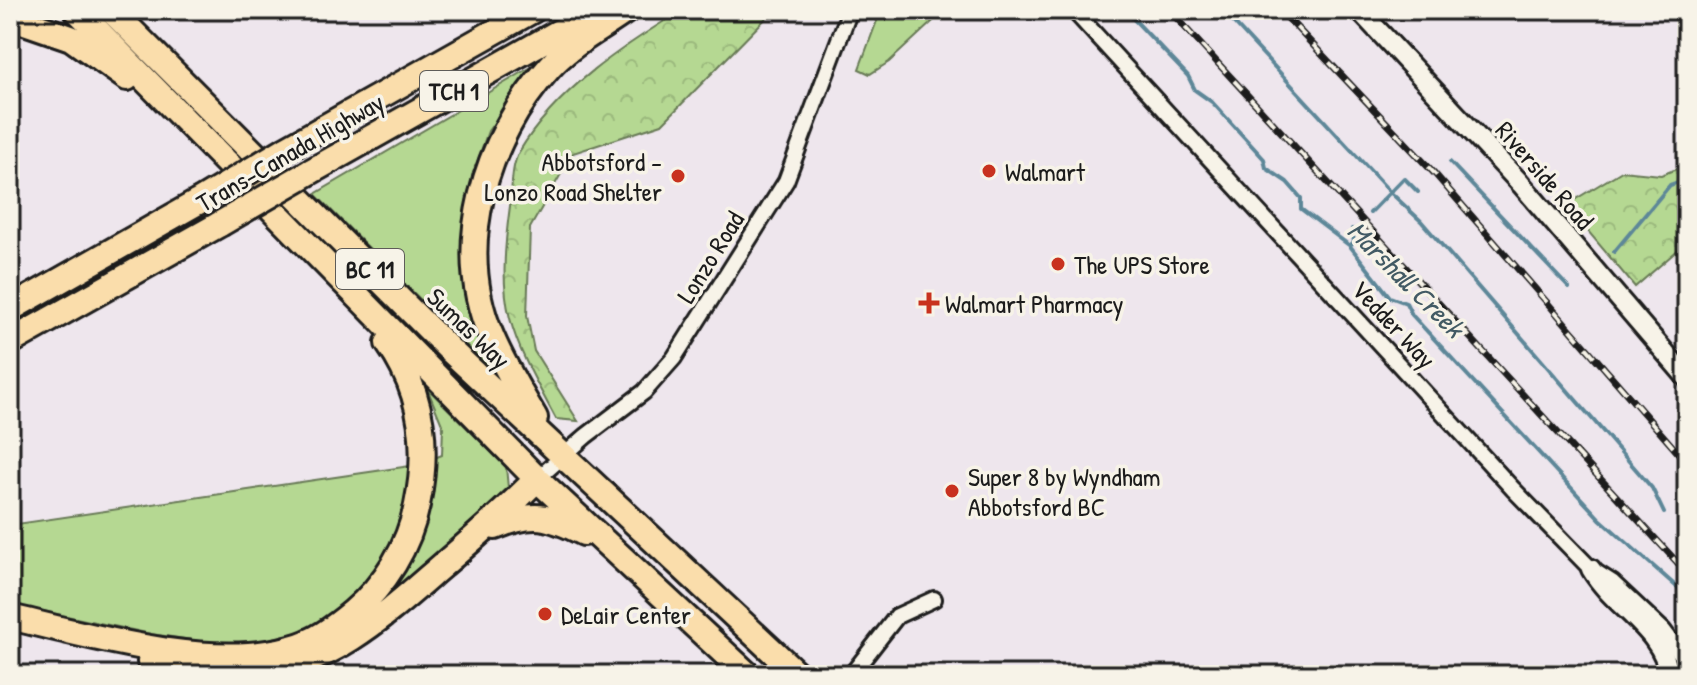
<svg xmlns="http://www.w3.org/2000/svg" width="1697" height="685" font-family="'Patrick Hand',sans-serif">
<style>
.grass{fill:#b5d892;stroke:#687a57;stroke-width:2}
.forest{fill:url(#forest-crowns);stroke:#687a57;stroke-width:2}
.lines{fill:none;stroke-linecap:round;stroke-linejoin:round}
.stream{stroke:#5d8798;stroke-width:4}
.street-casing{stroke:#1c1c1c;stroke-width:20}
.secondary-casing{stroke:#1c1c1c;stroke-width:24}
.highway-casing{stroke:#1c1c1c;stroke-width:30}
.street{stroke:#f7f3e8;stroke-width:14}
.secondary{stroke:#f7f3e8;stroke-width:18}
.highway{stroke:#faddab;stroke-width:24}
.rail-casing{stroke:#1c1c1c;stroke-width:7}
.rail{stroke:#f7f3e8;stroke-width:4;stroke-dasharray:12;stroke-linecap:butt}
.highway-bridge-casing{stroke:#1c1c1c;stroke-width:30;stroke-linecap:butt}
.highway-bridge{stroke:#faddab;stroke-width:24}
.poi-dot{fill:#c8321e;stroke:#f7f3e8;stroke-width:3}
.labels{text-anchor:middle;dominant-baseline:central;stroke-width:7;stroke-linejoin:round;paint-order:stroke}
.shield{fill:#f7f3e8;stroke:#5e5c59;stroke-width:2}
.shield-label{font-size:24px;font-weight:bold;fill:#1c1c1c}
.street-label{font-size:26px;fill:#1c1c1c;stroke:#f7f3e8}
.poi-label{font-size:26px;fill:#1c1c1c;stroke:#f7f3e8;text-anchor:start}
.water-label{font-size:28px;font-style:italic;fill:#425a64;stroke:#f7f3e8}
</style>
<defs>
<pattern id="forest-crowns" width="20" height="18" patternUnits="userSpaceOnUse" patternTransform="scale(2)"><rect width="20" height="18" fill="#b5d892"/><path d="M2 6a3 3 0 1 1 6 0M12 15a3 3 0 1 1 6 0" fill="none" stroke="#9bb97d"/></pattern>
</defs>
<rect width="100%" height="100%" fill="#eee6ed"/>
<filter id="ink" filterUnits="userSpaceOnUse"><feTurbulence type="fractalNoise" baseFrequency=".0125" numOctaves="2"/><feDisplacementMap in="SourceGraphic" scale="16" xChannelSelector="R" yChannelSelector="G"/><feConvolveMatrix kernelMatrix="1 2 1 2 8 2 1 2 1" color-interpolation-filters="sRGB"/></filter>
<g filter="url(#ink)">
<path class="grass" d="M881,10H945L889,62L870,74L859,69Z
M540,62L488,131L472,176L464,258L489,368L315,194Z
M427,388L506,467L508,488L400,588L351,597L310,629L239,647L151,634L10,604V525L417,465L442,455L443,427Z"/>
<path class="forest" d="M682,10H774L662,124L573,153L530,228L527,316L534,351L578,421L556,419C508,330 496,308 510,206C512,191 511,166 519,152C556,90 622,47 682,10Z
M1687,165V242L1635,287L1566,205L1622,171L1661,175Z"/>
<g class="lines">
<path class="stream" d="M1125,10L1188,76L1195,90L1212,102L1264,159L1266,168L1287,182L1301,198V209L1350,246L1390,297L1406,303L1412,315L1600,519L1687,596
M1222,10L1390,192L1421,221L1652,488L1664,513
M1450,162L1569,288
M1370,213L1404,178L1418,192
M1350,245L1354,242L1352,229
M1614,252L1670,185L1687,179"/>
<defs>
<path id="street" d="M1073,10L1513,489L1591,569L1613,583L1663,630L1687,662
M537,479L586,436L644,392L674,358L786,181L850,10
M851,675L897,616L934,599"/>
<path id="secondary" d="M1359,10L1521,184L1687,378
M1591,569C1614,608 1664,630 1669,675"/>
<path id="highway" d="M77,10L537,479L748,675
M111,10L452,352L798,675
M10,17L71,38L127,78
M286,149L533,10
M310,172L598,10
M10,309L198,202
M10,342L220,224
M535,418C520,392 504,366 492,338C452,247 485,139 549,68C569,45 602,28 627,10
M495,527C533,511 548,515 584,533
M10,617C90,636 211,671 291,648C315,642 335,627 353,612C385,585 409,546 417,505C429,448 423,392 388,343
M150,662C186,669 222,677 259,673C332,664 384,616 437,570C471,541 505,511 537,479"/>
</defs>
<use href="#street" class="street-casing"/>
<use href="#secondary" class="secondary-casing"/>
<use href="#highway" class="highway-casing"/>
<use href="#street" class="street"/>
<use href="#secondary" class="secondary"/>
<use href="#highway" class="highway"/>
<defs>
<path id="rail" d="M1169,10L1687,573
M1280,10L1435,174L1687,463"/>
</defs>
<use href="#rail" class="rail-casing"/>
<use href="#rail" class="rail"/>
<defs>
<path id="highway-bridge" d="M198,202L286,149
M220,224L310,172"/>
</defs>
<use href="#highway-bridge" class="highway-bridge-casing"/>
<use href="#highway-bridge" class="highway-bridge"/>
</g>
</g>
<g class="poi-dot">
<circle cx="989" cy="171" r="8"/>
<circle cx="678" cy="176" r="8"/>
<circle cx="1058" cy="264" r="8"/>
<path d="M925 291h8v8h8v8h-8v8h-8v-8h-8v-8h8z"/>
<circle cx="952" cy="491" r="8"/>
<circle cx="545" cy="614" r="8"/>
</g>
<g class="labels">
<g class="shield">
<rect x="420" y="71" width="68" height="40" rx="6"/>
<rect x="336" y="249" width="68" height="40" rx="6"/>
</g>
<g class="shield-label">
<text x="454" y="91">TCH 1</text>
<text x="370" y="269">BC 11</text>
</g>
<g class="street-label">
<text transform="translate(290 152) rotate(-30)">Trans-Canada Highway</text>
<text transform="translate(1545 175) rotate(49)">Riverside Road</text>
<text transform="translate(710 257) rotate(-58)">Lonzo Road</text>
<text transform="translate(1394 324) rotate(47)">Vedder Way</text>
<text transform="translate(469 328) rotate(44)">Sumas Way</text>
</g>
<g class="poi-label">
<text x="662" y="161" text-anchor="end">Abbotsford –<tspan x="662" dy="30">Lonzo Road Shelter</tspan></text>
<text x="1005" y="171">Walmart</text>
<text x="1074" y="264">The UPS Store</text>
<text x="945" y="303">Walmart Pharmacy</text>
<text x="968" y="476">Super 8 by Wyndham<tspan x="968" dy="30">Abbotsford BC</tspan></text>
<text x="561" y="614">DeLair Center</text>
</g>
<g class="water-label">
<text transform="translate(1406 279) rotate(45)">Marshall Creek</text>
</g>
</g>
<rect width="1697" height="685" fill="none" stroke="#f7f3e8" stroke-width="40"/>
<rect x="20" y="20" width="1657" height="645" fill="none" stroke="#1c1c1c" stroke-width="3" filter="url(#ink)"/>
</svg>
